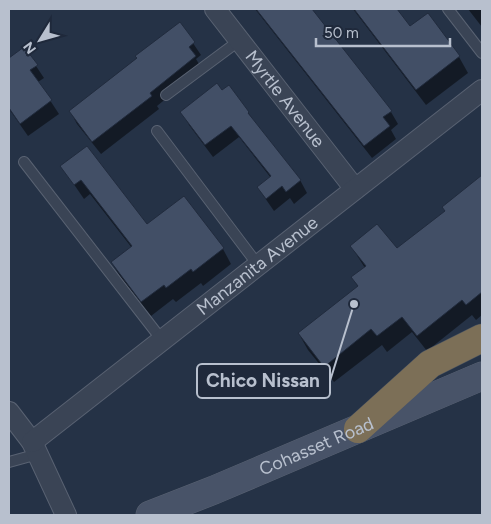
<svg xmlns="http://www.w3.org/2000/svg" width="491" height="524" font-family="Figtree,sans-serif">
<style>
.shadow{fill:#0007}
.building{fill:#424f66;stroke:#212b3d}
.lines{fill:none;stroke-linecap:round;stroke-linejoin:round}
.lane-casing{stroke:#596272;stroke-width:12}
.street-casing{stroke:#596272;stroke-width:22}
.secondary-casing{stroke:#596272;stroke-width:29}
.highway-casing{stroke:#454f60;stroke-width:29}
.lane{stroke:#3a4455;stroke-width:10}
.street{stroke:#3a4455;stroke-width:20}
.secondary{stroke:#485368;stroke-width:28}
.highway{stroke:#7c6f57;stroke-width:28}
.labels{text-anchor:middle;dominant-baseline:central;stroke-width:4;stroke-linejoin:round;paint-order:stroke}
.street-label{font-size:18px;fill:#b8c0ce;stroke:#1f293b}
.leader{fill:none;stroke:#b8c0ce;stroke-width:2}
.callout-dot{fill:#b8c0ce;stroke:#1f293b;stroke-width:2}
.callout{fill:#1f293b;stroke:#b8c0ce;stroke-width:2}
.callout-label{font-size:19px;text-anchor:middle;font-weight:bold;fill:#b8c0ce}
</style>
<rect width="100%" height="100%" fill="#253246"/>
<path class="shadow" d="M255,9H311L391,112L398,124L391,130L396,139L372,158Z
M353,9H396L410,28L427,15L459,57L468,73L426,105Z
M468,9H482V27Z
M180,24L201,55L196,59L202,69L157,106L159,109L101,154L77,124L70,111Z
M24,48L44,78L38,82L59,114L28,136L9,109V60Z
M222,92L248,112L254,122L300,180L307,193L294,204L290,198L274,211L258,188L271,178L239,137L213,157L189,125L182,112Z
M62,167L147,226L223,249L231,264L203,286L201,283L176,302L173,299L151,316L121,278L112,263L132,248L90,194L84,199Z
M482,177V315L476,320L472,315L427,351L412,332L387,352L382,345L334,382L308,350L299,334L358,287L353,278L365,268L351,246L397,250L446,211L444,207Z"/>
<path class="building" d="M256,9H312L392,111L383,117L390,126L364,146Z
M354,9H397L410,26L428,13L460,56L416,90Z
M180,22L195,42L189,47L196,56L150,93L152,96L92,142L69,111L137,58L135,56Z
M24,47L38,65L30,70L52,100L20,124L9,108V58Z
M217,83L222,90L229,85L249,112L248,113L301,180L286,192L282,186L266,199L257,187L271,176L231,126L205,145L180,112Z
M87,146L147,224L184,196L224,248L193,272L191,269L166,288L164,285L141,302L111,262L132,246L81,180L74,185L60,166Z
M482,175V292L466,305L462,300L417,336L402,317L377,336L371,329L324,367L298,333L358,286L351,277L366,266L350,246L377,224L397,248L445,211L442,207Z"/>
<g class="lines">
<defs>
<path id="lane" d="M448,9L482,53
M166,95L240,40
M157,131L258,265
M24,162L162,340
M9,462L38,454"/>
<g id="street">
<path id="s1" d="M215,9L355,189"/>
<path d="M9,412L32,442L66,515"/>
<path id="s2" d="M32,442L482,90"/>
</g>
<g id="secondary">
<path id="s3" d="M150,515L214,490L482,376"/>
</g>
<path id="highway" d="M358,429L430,364L482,338"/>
</defs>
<use href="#lane" class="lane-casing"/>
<use href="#street" class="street-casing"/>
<use href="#secondary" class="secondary-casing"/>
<use href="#highway" class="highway-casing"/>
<use href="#lane" class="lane"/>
<use href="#street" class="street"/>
<use href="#secondary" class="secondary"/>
<use href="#highway" class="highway"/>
</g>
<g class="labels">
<g class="street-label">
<text stroke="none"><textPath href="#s1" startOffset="114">Myrtle Avenue</textPath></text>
<text stroke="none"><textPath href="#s2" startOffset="286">Manzanita Avenue</textPath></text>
<text stroke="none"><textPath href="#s3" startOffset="180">Cohasset Road</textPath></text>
</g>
</g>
<path class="leader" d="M354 304L330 381"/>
<circle class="callout-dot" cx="354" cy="304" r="5"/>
<rect class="callout" x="197" y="364" width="133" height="34" rx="5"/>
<g class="callout-label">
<text x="263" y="387">Chico Nissan</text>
</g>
<rect width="491" height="524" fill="none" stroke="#b8c0ce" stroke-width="20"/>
<g transform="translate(40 40) rotate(233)" stroke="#1f293b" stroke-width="4" paint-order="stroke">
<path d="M0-4L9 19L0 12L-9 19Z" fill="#b8c0ce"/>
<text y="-8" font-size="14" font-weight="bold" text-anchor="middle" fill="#b8c0ce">N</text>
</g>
<path d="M316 38v8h134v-8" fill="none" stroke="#b8c0ce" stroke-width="2.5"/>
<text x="324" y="38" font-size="15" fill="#b8c0ce" stroke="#1f293b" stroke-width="4" paint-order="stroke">50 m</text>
</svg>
